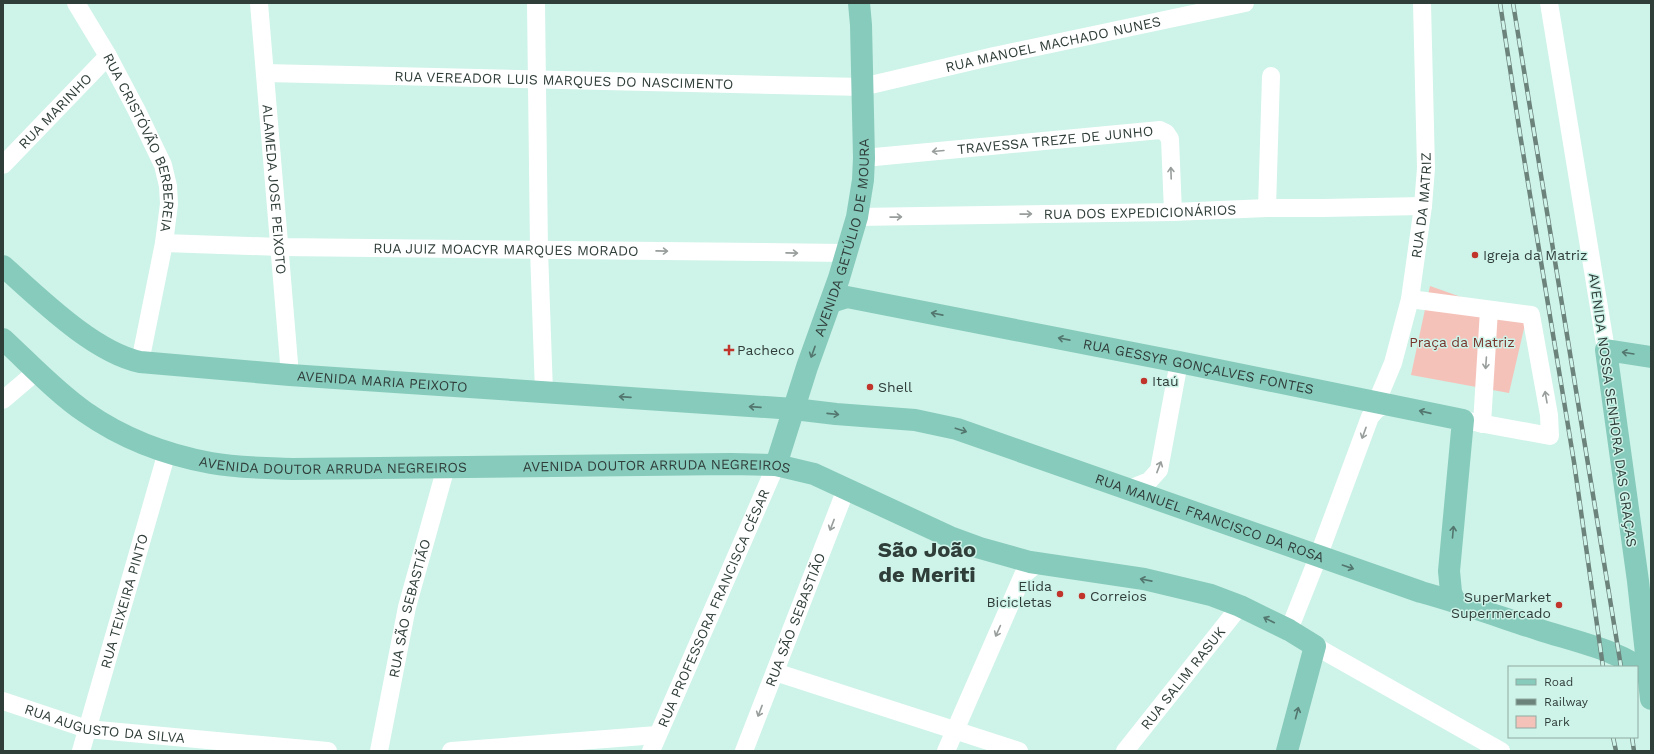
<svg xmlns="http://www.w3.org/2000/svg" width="1654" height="754" font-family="'Work Sans',sans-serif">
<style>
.green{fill:#f5c2ba}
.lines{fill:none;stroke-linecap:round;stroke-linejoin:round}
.minor{stroke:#fff;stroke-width:18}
.major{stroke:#87cbbc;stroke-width:22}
.rail-casing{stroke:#6c837c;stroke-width:4.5}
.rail{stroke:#cef3e8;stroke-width:3;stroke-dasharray:9;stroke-linecap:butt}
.oneway{stroke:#989e9c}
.oneway2{stroke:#53766e}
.poi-dot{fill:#c1342c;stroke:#cef3e8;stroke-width:1.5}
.labels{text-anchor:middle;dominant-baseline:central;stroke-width:3;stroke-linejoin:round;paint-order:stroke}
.street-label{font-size:14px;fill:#303e3a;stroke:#cef3e8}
.poi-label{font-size:14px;fill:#303e3a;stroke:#cef3e8;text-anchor:start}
.park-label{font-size:14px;fill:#77352d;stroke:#cef3e8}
.town-label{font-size:22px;font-weight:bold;fill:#303e3a;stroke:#cef3e8}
</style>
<rect width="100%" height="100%" fill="#cef3e8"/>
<path class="green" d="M1430,286L1526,320L1509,393L1411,375Z"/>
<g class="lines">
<g class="minor">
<path id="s1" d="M76,3L108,56L137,111L163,165L168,186L169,204L164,243L140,362"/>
<path id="s2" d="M259,3L290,375"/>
<path d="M536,3L539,250L544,392"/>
<path d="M1549,3L1606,350"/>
<path id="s3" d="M265,73L862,87L994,56L1245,3"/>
<path id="s4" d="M864,158L1160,130L1166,133L1170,139L1173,212"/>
<path id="s5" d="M3,165L108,56"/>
<path d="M1267,208L1271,76"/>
<path id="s6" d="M857,217L1173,212L1267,208H1323L1423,206"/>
<path id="s7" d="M164,243L280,247L847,253"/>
<path d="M1410,299L1531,315L1549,415L1550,436L1463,420"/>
<path d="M3,400L37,371"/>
<path id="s8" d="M1377,401L1393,363L1410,299L1423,206L1426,168L1422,3"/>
<path d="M1482,424L1489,310"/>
<path d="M1129,489L1149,481L1159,470L1179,362"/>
<path d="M1289,630L1318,557L1370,417L1377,409L1388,404"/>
<path d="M1315,646L1501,751"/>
<path d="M775,672L1019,751"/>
<path id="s9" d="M3,701L87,729L328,751"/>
<path id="s10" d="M81,751L167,452"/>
<path id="s11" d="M379,751L407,607L446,467"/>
<path d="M451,751L657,735"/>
<path id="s12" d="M651,751L776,465"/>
<path id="s13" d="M744,751L846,489"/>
<path d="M946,751L1023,575L1038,563"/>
<path id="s14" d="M1125,751L1240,606"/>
</g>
<g class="major">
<path id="s15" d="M3,266C39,298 93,352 140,362L290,375L794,409L836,414L915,420L957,429L1421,592C1461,603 1500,617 1540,630C1570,640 1627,652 1648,675"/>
<path id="s16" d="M831,302L847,297L1179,362L1463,420L1449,571L1451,592L1455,602"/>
<path id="s17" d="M3,339C29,363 56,392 85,412C122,438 167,455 211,463C238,468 266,468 293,469L731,464L776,465L814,474L950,537L980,548L1030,562L1144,579L1211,595L1240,606L1289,630L1315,646L1287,751"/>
<path d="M1651,357L1606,350L1638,581L1651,699"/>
<path id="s18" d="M776,465L807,367L839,278L857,217L863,180L864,158L861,25L859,3"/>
</g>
<defs>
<path id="rail" d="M1500,3L1520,134L1574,462L1603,667
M1513,3L1621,667
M1613,737L1616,751
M1632,737L1634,751"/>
</defs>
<use href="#rail" class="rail-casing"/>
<use href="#rail" class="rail"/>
</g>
<defs><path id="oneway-shaft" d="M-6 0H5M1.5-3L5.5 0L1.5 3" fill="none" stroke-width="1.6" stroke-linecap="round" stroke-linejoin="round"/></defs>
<g class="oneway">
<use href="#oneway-shaft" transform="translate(938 151) rotate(175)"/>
<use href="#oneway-shaft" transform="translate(1171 173) rotate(-92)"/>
<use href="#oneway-shaft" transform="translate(1026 214) rotate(-1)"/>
<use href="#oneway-shaft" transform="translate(896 217) rotate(-1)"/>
<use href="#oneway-shaft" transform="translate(662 251) rotate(1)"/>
<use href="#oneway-shaft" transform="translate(792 253) rotate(1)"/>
<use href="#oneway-shaft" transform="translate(1486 363) rotate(94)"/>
<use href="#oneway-shaft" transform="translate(1546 397) rotate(-100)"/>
<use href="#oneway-shaft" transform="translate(1364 433) rotate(110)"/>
<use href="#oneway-shaft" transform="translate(1159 467) rotate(-69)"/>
<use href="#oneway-shaft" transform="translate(832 525) rotate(111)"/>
<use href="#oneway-shaft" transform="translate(998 631) rotate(114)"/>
<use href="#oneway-shaft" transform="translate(760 711) rotate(111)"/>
</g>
<g class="oneway2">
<use href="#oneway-shaft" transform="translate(937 314) rotate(-169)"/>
<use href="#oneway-shaft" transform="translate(1064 339) rotate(-169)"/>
<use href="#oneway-shaft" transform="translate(813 352) rotate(110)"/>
<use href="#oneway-shaft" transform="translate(1628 353) rotate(-171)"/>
<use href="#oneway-shaft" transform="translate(625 397) rotate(-176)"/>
<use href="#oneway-shaft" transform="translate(755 407) rotate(-176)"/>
<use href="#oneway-shaft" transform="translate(1425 412) rotate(-167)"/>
<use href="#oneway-shaft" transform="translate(833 414) rotate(6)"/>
<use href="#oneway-shaft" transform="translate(961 430) rotate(18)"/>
<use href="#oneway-shaft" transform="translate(1453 532) rotate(-85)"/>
<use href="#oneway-shaft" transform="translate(1348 567) rotate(19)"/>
<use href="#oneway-shaft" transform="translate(1146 580) rotate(-169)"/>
<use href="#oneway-shaft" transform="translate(1269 620) rotate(-153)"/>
<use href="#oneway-shaft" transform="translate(1297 713) rotate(-75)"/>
</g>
<g class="poi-dot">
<circle cx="1475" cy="255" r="4"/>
<path d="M727 344h4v4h4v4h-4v4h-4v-4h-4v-4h4z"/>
<circle cx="1144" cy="381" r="4"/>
<circle cx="870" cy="387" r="4"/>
<circle cx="1060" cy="594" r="4"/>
<circle cx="1082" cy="596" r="4"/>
<circle cx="1559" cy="605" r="4"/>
</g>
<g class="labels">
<g class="street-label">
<text stroke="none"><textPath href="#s3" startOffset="793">RUA MANOEL MACHADO NUNES</textPath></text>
<text stroke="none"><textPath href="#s3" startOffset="299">RUA VEREADOR LUIS MARQUES DO NASCIMENTO</textPath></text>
<text stroke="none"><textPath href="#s5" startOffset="75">RUA MARINHO</textPath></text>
<text stroke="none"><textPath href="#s4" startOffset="192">TRAVESSA TREZE DE JUNHO</textPath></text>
<text stroke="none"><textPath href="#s1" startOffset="156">RUA CRISTÓVÃO BERBEREIA</textPath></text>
<text stroke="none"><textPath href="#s2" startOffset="187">ALAMEDA JOSE PEIXOTO</textPath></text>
<text stroke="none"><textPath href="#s8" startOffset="202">RUA DA MATRIZ</textPath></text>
<text stroke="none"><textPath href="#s6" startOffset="283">RUA DOS EXPEDICIONÁRIOS</textPath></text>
<text stroke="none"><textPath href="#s18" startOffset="238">AVENIDA GETÚLIO DE MOURA</textPath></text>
<text stroke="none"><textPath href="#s7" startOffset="342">RUA JUIZ MOACYR MARQUES MORADO</textPath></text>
<text stroke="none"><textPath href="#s16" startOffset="375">RUA GESSYR GONÇALVES FONTES</textPath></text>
<text stroke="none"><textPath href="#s15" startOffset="412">AVENIDA MARIA PEIXOTO</textPath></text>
<text transform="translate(1613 410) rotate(82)">AVENIDA NOSSA SENHORA DAS GRAÇAS</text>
<text stroke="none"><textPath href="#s17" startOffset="369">AVENIDA DOUTOR ARRUDA NEGREIROS</textPath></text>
<text stroke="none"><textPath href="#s17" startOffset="693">AVENIDA DOUTOR ARRUDA NEGREIROS</textPath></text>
<text stroke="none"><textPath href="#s15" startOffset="1257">RUA MANUEL FRANCISCO DA ROSA</textPath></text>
<text stroke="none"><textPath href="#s10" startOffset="156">RUA TEIXEIRA PINTO</textPath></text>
<text stroke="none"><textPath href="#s11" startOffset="146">RUA SÃO SEBASTIÃO</textPath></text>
<text stroke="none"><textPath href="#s12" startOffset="156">RUA PROFESSORA FRANCISCA CÉSAR</textPath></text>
<text stroke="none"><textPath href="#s13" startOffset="141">RUA SÃO SEBASTIÃO</textPath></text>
<text stroke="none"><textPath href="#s14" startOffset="93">RUA SALIM RASUK</textPath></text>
<text stroke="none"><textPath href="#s9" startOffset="105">RUA AUGUSTO DA SILVA</textPath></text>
</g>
<g class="poi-label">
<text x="1483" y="255">Igreja da Matriz</text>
<text x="737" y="350">Pacheco</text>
<text x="1152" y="381">Itaú</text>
<text x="878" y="387">Shell</text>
<text x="1052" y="586" text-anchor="end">Elida<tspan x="1052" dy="16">Bicicletas</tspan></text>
<text x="1090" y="596">Correios</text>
<text x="1551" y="597" text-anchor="end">SuperMarket<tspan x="1551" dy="16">Supermercado</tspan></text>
</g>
<g class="park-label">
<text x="1462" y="342">Praça da Matriz</text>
</g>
<g class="town-label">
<text x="927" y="549">São João<tspan x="927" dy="25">de Meriti</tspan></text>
</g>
</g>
<rect width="1654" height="754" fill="none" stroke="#303e3a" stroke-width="8"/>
<rect x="1508" y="666" width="130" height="72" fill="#cef3e8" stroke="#8faba2"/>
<rect x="1516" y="679" width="20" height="6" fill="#87cbbc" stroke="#8faba2"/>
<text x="1544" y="686" font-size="12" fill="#303e3a">Road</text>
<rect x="1516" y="699" width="20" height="6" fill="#6c837c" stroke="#8faba2"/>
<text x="1544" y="706" font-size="12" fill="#303e3a">Railway</text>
<rect x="1516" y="716" width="20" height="12" fill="#f5c2ba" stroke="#8faba2"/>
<text x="1544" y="726" font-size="12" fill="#303e3a">Park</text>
</svg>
